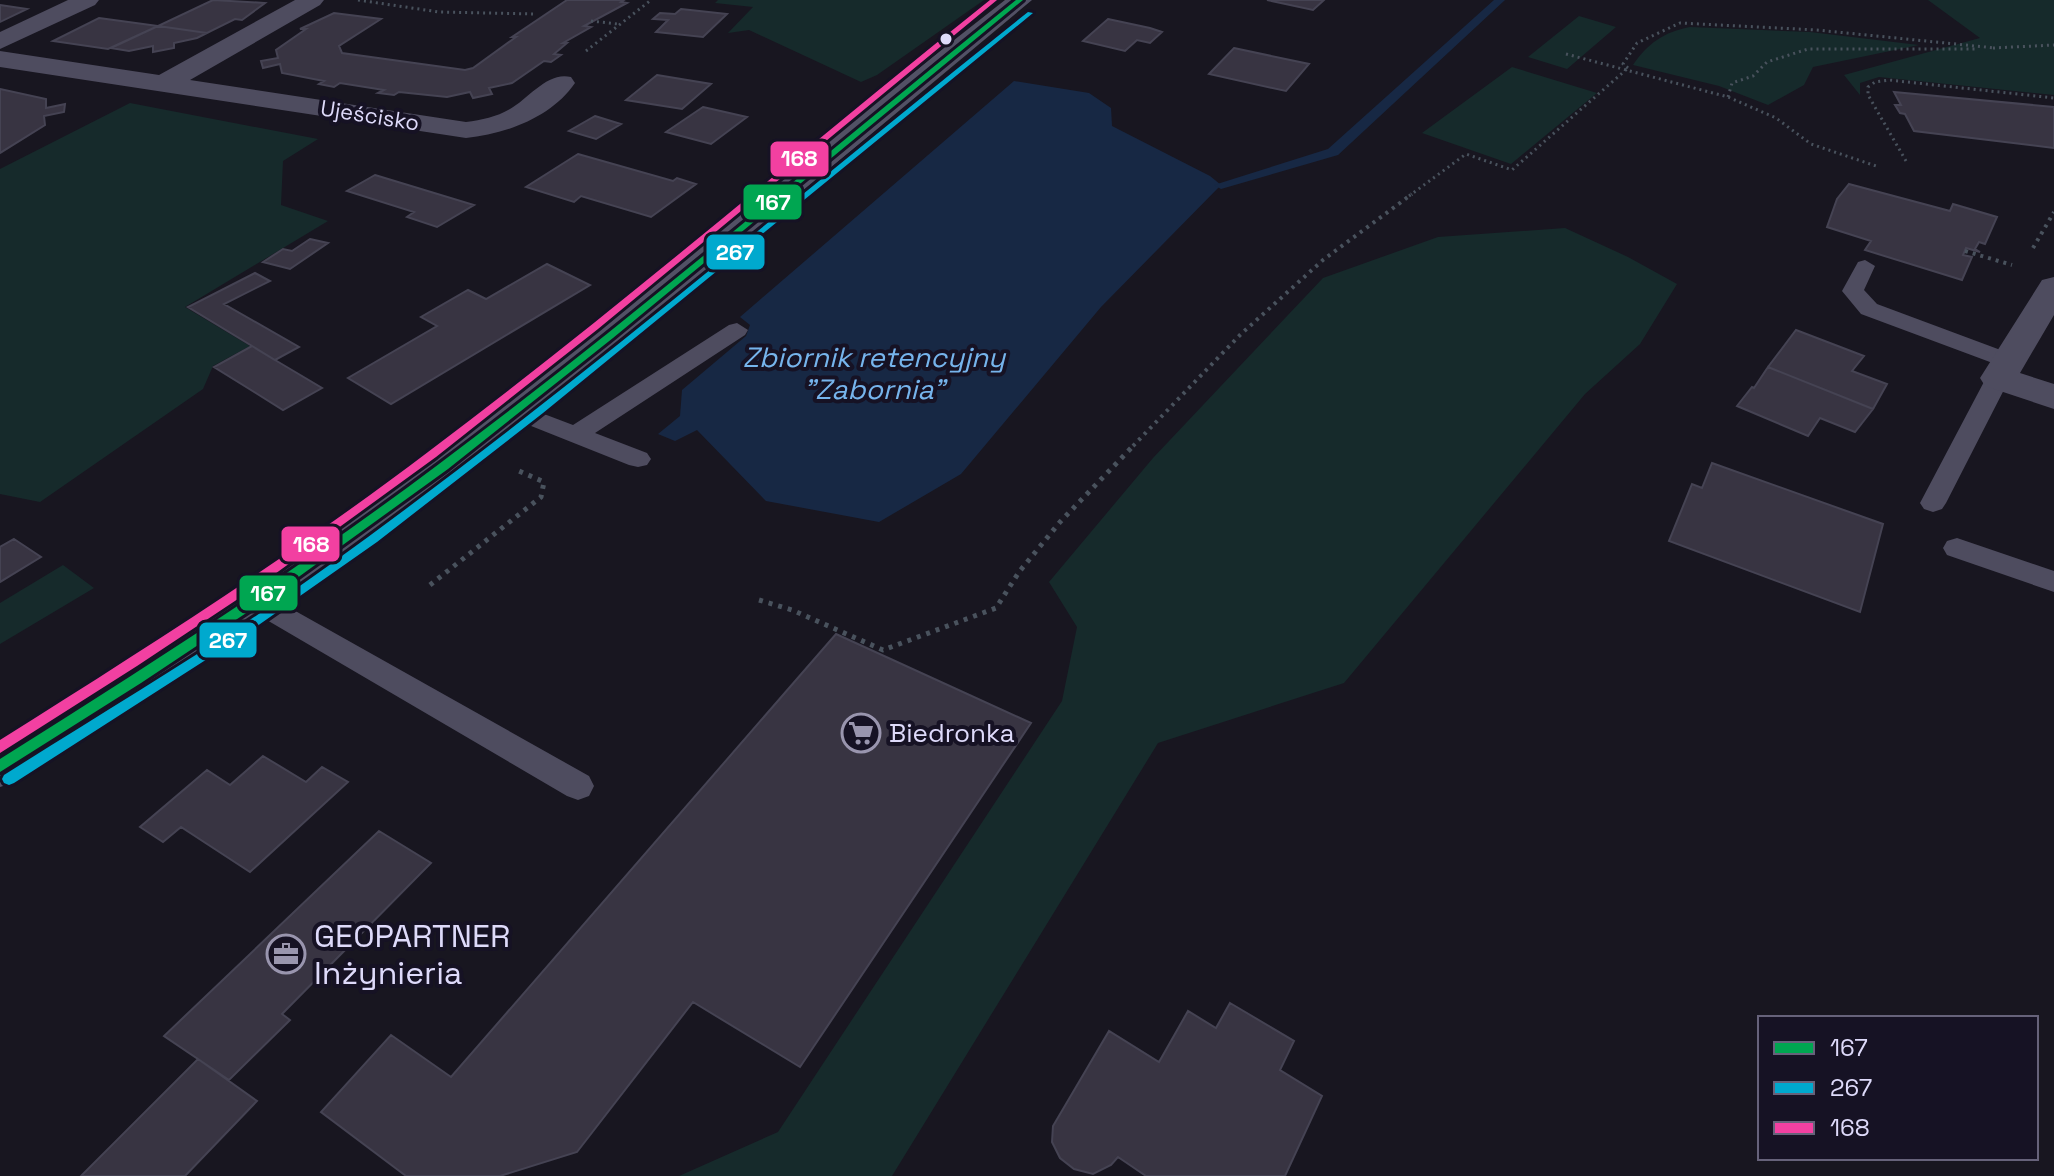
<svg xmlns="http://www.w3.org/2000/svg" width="2054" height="1176" font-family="'Space Grotesk',sans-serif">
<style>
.green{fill:#162a2b}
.water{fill:#172844}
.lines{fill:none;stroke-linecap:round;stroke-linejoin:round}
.stream{fill:#172844;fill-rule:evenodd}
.building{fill:#383442;stroke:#454353;stroke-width:2}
.path-far2{stroke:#49525d;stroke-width:3;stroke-dasharray:2 4;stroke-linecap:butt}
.path-far1{stroke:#49525d;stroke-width:4;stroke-dasharray:3 5;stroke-linecap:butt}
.path{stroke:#49525d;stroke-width:5;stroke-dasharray:4 6;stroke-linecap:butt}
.lane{fill:#4e4c5f;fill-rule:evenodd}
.street{fill:#4e4c5f;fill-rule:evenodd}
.secondary{fill:#525165;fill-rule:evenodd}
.bus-1-casing{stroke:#161224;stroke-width:6}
.bus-2-casing{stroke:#161224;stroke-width:6}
.bus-3-casing{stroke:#161224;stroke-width:6}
.bus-1{fill:#00a651;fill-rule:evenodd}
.bus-2{fill:#00a9ce;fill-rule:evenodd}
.bus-3{fill:#f240a1;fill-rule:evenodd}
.bus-dot{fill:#dedafa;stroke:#161224;stroke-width:3}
.labels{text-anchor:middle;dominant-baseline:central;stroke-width:8;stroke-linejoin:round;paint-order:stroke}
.far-street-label{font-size:22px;fill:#dedafa;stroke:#161224}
.poi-label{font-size:26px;fill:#dedafa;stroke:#161224;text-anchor:start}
.water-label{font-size:28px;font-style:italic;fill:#76b4ec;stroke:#161224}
.near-poi-label{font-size:32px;fill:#dedafa;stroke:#161224;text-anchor:start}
.line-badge{stroke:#161224;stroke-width:3}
.badge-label{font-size:22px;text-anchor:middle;font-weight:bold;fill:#fff}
</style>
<rect width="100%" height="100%" fill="#181620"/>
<path class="green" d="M718,0H984L877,75L861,82L749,30L728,33L753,7L715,3Z
M1928,0H2054V95L1879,77L1860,83V95L1844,75L1980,38Z
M1579,16L1616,27L1567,69L1528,57Z
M1690,27L1810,32L1919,45L1813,67L1804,85L1768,105L1719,86L1633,65C1648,43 1664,32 1690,27Z
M1512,67L1597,93L1511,164L1422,133Z
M130,103L318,139L283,161L281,205L328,221L185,307L250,346L213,366L203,389L40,502L0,494V169Z
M1565,228L1628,257L1677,284L1640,344L1585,394L1344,683L1158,743L892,1176H679L778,1132L1062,701L1077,627L1049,582L1153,458L1323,278L1438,237Z
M63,565L94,588L0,644V603Z"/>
<path class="water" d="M1014,81L1089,93L1111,108L1112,126L1210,176L1221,185L1101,307L961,474L879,522L766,501L697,430L675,441L658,434L680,416L682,390L746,336L750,325L740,317Z"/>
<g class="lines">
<path class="stream" d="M1494,0H1505L1338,155L1221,189L1214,185L1328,149Z"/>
</g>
<path class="building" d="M213,0L265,3L242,20L235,19L207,33L158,26Z
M567,0H624L621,2L627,3L584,26L591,27L563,43H567L554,54L561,55L551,62L544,61L512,83L489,88L492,94L473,98L470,92L447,97L399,92L394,95L378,93L384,90L340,83L334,87L319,84L324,81L282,73L280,64L263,68L261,61L278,58L276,50L306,29H300L334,13L381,19L339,46L342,53L465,70L473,68L516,37H512Z
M1267,0H1324L1313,10Z
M0,5L27,9L0,22Z
M681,9L727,14L703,37L656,32L668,20L653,19L660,13L675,14Z
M99,18L158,26L108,49L53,41Z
M1108,19L1150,28L1162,32L1150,43L1137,40L1125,51L1083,41Z
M158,26L207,33L197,38L174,43V48L153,52V46L129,51L111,48Z
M1234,48L1309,64L1286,91L1209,74Z
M657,75L711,84L682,109L626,100Z
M0,89L46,99V108L65,104L64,112L44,116L45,125L0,153Z
M1894,92L2054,107V148L1914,131L1905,114L1900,113L1895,105H1901Z
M703,107L747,117L711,144L666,132Z
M595,116L621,124L596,139L569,131Z
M578,154L673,181L677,178L696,184L651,217L581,196L574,202L526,187Z
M375,175L474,205L437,227L407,217L414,212L347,191Z
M1849,184L1950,211L1953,204L1997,217L1985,244L1979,242L1975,249L1980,252L1966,248L1963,255L1972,257L1962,280L1865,250L1871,241L1827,227L1837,199Z
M310,239L328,243L290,269L263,262L283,249L292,251Z
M547,264L590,285L391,404L348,378L437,326L421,317L468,290L486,299Z
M255,273L270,281L224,304L299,347L275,360L188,307Z
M1796,330L1864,356L1852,371L1887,384L1873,409L1768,367Z
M252,346L275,360L322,388L283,410L214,367Z
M1768,367L1873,409L1855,432L1820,418L1808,436L1737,406L1752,387L1754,388Z
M1712,463L1883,524L1860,612L1669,541L1692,484L1702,488Z
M14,539L41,557L0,582V547Z
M836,634L1031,723L800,1067L693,1002L577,1152L500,1176H406L321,1112L391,1035L451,1077Z
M263,756L306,782L322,767L348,782L250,872L181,827L163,842L140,827L207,770L230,785Z
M379,831L431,863L282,1014L290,1020L229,1080L164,1036Z
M1230,1003L1294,1041L1280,1070L1322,1096L1285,1176H1146L1118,1157L1111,1165L1093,1174L1074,1169L1060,1158L1052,1142L1053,1126L1109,1031L1159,1062L1188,1011L1216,1028Z
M198,1059L257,1101L185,1176H81Z"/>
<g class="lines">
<path class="path-far2" d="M358,0L439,12L533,14
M591,21L618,24
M1993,48L2054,45
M586,51L651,0
M1566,54L1728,97L1776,118L1811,144L1876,166
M1628,68L1623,64L1637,43L1680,23L1817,30L1995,48
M1728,97L1732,83L1753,76L1767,62L1808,49H1975
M1906,161L1868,95V87L1875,82L1889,80L2054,98
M1409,196L1466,154L1512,170L1628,68"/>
<path class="path-far1" d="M2033,248L2054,212
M1965,251L2012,265
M1133,446L1240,335L1323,260L1412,194"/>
<path class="path" d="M430,585L541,497L544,482L519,471
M759,600L792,610L883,650L996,608L1019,572L1060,522L1135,444"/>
<path class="lane" d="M1865,260L1875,266L1864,290L1877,304L2014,355L2018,360L2014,365H1998L1861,314L1842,291L1858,262Z
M737,323L748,330L745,335L595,433L647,453L651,459L647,465L638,467L629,465L506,416L503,411L506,406L515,403L573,425L729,325Z
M1998,371L2006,373L2010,378L1946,503L1942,509L1933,512L1924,509L1920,503L1986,378L1990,373Z
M1957,538L2054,571V592L1947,555L1943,548L1947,541Z
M258,590L589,776L594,786L589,796L578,800L567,796L248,609L244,601L248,593Z"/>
<path class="street" d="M68,0H99L95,5L0,49V32Z
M295,0H324L320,5L190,80L466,122C482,120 496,117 510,109C529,98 548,71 571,77L575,83C552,117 506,134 466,138L0,67V51L159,75Z
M2054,277V315L2020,373L2054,384V409L1985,386L1980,378L2042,280Z"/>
<path class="secondary" d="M1005,0H1032L528,420L376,539L274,613L18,781L0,787V740C117,667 237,597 348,516C574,352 786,171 1005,0Z"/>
<defs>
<path id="bus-1" d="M1016,0H1023L613,338L448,469L275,594L141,683L0,772V759C150,665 298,570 439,464C637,316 824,154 1016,0Z"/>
<path id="bus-2" d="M1028,12L1033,13L543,413L377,542L243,636L14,783L9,785L4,783L2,779L4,775C113,706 224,641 328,566C570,392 795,197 1028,12Z"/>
<path id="bus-3" d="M990,0H997L598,329L436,457L268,579L137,666L0,753V740C146,648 291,556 428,452C620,308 802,150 990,0Z"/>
</defs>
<use href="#bus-1" class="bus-1-casing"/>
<use href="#bus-2" class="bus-2-casing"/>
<use href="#bus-3" class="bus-3-casing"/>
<use href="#bus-1" class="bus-1"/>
<use href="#bus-2" class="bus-2"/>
<use href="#bus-3" class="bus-3"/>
</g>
<defs>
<symbol id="supermarket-ring" viewBox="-11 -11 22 22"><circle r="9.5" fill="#161224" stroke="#9995ae" stroke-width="1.5"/><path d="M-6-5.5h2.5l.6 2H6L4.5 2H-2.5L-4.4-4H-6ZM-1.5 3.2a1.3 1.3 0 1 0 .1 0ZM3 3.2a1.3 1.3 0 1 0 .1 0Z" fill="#9995ae"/></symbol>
<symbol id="office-ring" viewBox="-11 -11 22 22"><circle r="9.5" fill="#161224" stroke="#9995ae" stroke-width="1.5"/><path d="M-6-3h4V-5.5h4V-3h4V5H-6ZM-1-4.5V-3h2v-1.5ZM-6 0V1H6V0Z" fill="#9995ae"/></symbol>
</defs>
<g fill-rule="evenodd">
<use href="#supermarket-ring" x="839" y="711" width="44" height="44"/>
<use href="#office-ring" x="264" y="932" width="44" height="44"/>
</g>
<circle class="bus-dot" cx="946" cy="39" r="7"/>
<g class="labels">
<g class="far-street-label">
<text transform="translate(370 115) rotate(9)">Ujeścisko</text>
</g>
<g class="poi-label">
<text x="889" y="733">Biedronka</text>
</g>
<g class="water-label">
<text x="874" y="357">Zbiornik retencyjny<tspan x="874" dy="32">"Zabornia"</tspan></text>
</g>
<g class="near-poi-label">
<text x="314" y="936">GEOPARTNER<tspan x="314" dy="37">Inżynieria</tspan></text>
</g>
</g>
<g class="line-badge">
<rect x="769" y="140" width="61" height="38" rx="8" fill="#f240a1"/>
<rect x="742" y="183" width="61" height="38" rx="8" fill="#00a651"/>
<rect x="705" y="233" width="61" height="38" rx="8" fill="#00a9ce"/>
<rect x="280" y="525" width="61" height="38" rx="8" fill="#f240a1"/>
<rect x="238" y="574" width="61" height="38" rx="8" fill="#00a651"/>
<rect x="198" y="621" width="60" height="38" rx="8" fill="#00a9ce"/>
</g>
<g class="badge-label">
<text x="799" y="166">168</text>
<text x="773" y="210">167</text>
<text x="735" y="260">267</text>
<text x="311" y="552">168</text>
<text x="268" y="601">167</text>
<text x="228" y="648">267</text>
</g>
<rect x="1758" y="1016" width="280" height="144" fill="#161224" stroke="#66627a" stroke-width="2"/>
<rect x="1774" y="1042" width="40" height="12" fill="#00a651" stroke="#66627a" stroke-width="2"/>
<text x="1830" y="1056" font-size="24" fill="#dedafa">167</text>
<rect x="1774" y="1082" width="40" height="12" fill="#00a9ce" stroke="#66627a" stroke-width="2"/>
<text x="1830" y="1096" font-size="24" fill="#dedafa">267</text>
<rect x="1774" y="1122" width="40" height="12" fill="#f240a1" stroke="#66627a" stroke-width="2"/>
<text x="1830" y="1136" font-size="24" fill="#dedafa">168</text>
</svg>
